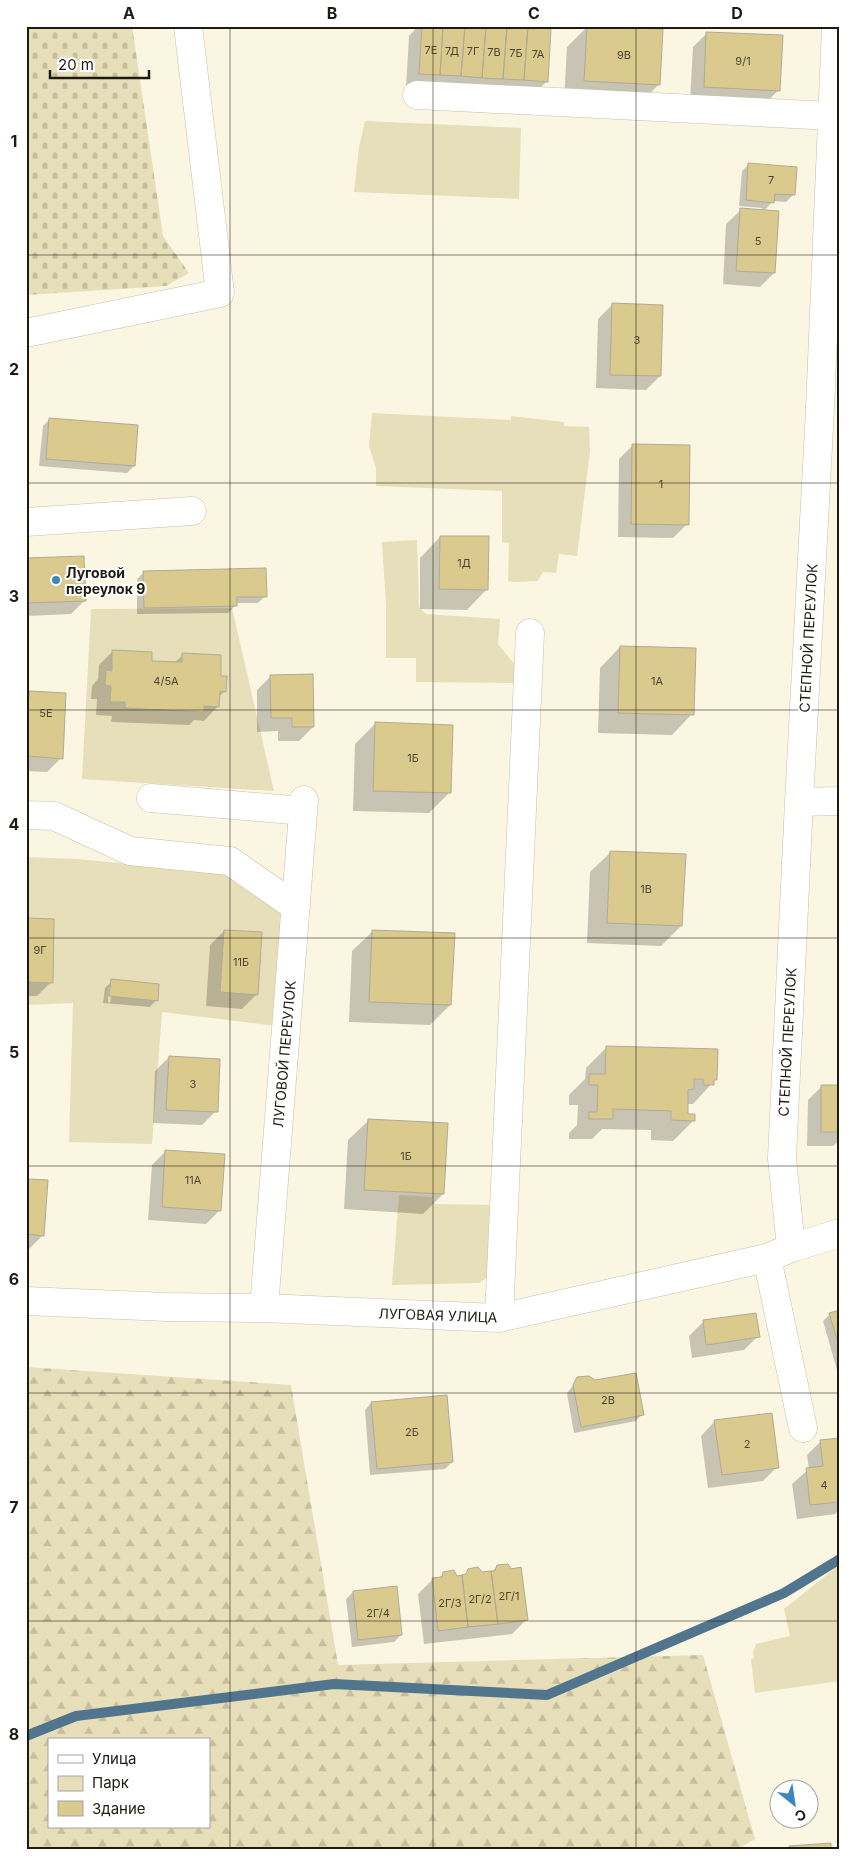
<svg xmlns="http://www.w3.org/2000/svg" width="866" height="1876" font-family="Inter,sans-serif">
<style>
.green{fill:#e7deba}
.forest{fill:url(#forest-firs);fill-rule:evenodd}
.cemetery{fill:url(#cemetery-stones)}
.shadow{fill:#0003;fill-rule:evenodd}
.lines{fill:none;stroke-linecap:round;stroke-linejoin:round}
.stream{stroke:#52758e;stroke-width:10}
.building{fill:#daca8e;stroke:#b0ab98}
.minor-casing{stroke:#c5c0ac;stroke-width:29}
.minor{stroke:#fff;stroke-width:28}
.grid{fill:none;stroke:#1d1b13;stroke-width:1;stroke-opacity:0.55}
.poi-dot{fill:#3b86ba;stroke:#fff;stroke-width:2}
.labels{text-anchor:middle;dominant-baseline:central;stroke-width:4;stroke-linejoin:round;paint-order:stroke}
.number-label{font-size:11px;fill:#4c4732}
.poi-label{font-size:14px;font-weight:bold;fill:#1d1b13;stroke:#fff;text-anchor:start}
.street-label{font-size:14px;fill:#1d1b13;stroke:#fff}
.neatline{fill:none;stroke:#1d1b13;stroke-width:2}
.grid-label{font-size:16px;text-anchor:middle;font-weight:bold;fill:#1d1b13}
</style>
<defs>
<pattern id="forest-firs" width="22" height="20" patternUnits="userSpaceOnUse" patternTransform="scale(1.25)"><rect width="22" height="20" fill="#e7deba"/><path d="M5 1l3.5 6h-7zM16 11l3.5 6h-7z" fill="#c6be9f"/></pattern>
<pattern id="cemetery-stones" width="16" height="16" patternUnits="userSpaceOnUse" patternTransform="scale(1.25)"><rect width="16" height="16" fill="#e7deba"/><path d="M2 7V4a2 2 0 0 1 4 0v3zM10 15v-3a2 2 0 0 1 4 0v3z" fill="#c6be9f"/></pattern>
</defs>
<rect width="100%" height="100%" fill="#fbf6e1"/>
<path class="green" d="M365,121L521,128L519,199L354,192L359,147Z
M372,413L511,420V416L564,422V426L589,427L590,451L577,556L559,554L556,573L543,572L538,581L514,582L508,581L509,543L502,542V491L376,486V468L369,446Z
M417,540L419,607L426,614L500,619L498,644L515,665L516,683L416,682V658H386V605L382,542Z
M232,608L274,791L82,779L91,609Z
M26,857L77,859L232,874L287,908L277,1026L162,1012L152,1144L69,1142L73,1003L26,1005Z
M399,1195L433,1197L432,1200L435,1204L496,1205L493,1274L479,1283L392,1285Z
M840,1566V1681L755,1693L751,1659L754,1658L753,1652L756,1644L790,1636L784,1609L834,1569Z"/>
<path class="forest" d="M26,1367L291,1385L338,1665L703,1655L755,1839L736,1850H26ZM49,1740H209V1827H49Z"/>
<path class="cemetery" d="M26,26H132L163,236L189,273L166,286L26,295Z"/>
<path class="shadow" d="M418,26H503L547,81L533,95L406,88L409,36Z
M587,27L659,84L639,105L564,101L567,47Z
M707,33L779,90L764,104L690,101L693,47Z
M749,164L793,195L786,202L773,201L764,211L774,273L760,287L723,284L726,224L741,210L762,211V208L739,206L742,171Z
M612,305L660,376L646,390L596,388L598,319Z
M50,419L134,466L127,473L39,466L43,426Z
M633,445L687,524L673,538L618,537L619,459Z
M440,537L487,589L467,610L420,609V558Z
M26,560L85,600L71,614L26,616Z
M144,572L265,596L258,603H235V606L228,613L137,614V579Z
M620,647L692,714L672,735L598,733L600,668Z
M113,651L150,662L174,663L183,655L220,678L225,691L218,697V706L204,721L194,720L189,725L111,722L112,716L96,715L97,699H91L92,686L98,679L99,665Z
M271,676L313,727L299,741H278V731L257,732V690Z
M26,692L65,694L61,758L47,772L26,771Z
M375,724L450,792L429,813L353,811L355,744Z
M611,852L681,926L661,946L587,943L590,872Z
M26,919L51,982L37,996H26Z
M224,931L256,995L242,1009L206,1006L210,945Z
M373,931L450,1005L430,1025L349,1022L352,951Z
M112,981L156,1000L150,1007L103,1003L105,988ZM109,987H112L110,1003L108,1002Z
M606,1048L716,1079L693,1104H686V1115L693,1121L673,1141L651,1140V1130L602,1129L592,1139H569V1133L577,1125L578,1105H569V1095L585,1079L586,1068Z
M169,1057L216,1111L202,1125L153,1123L155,1071Z
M822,1086L840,1087V1140L833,1146H807L808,1100Z
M369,1120L443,1194L423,1214L344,1209L348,1140Z
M166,1151L220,1210L206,1224L148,1220L152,1165Z
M26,1180L43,1235L29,1249H26Z
M840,1311V1377H839L823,1321L830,1314Z
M755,1314L758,1336L744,1350L692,1358L689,1336L703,1322Z
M578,1379L642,1414L636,1421L574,1433L567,1393Z
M371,1403L452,1462L445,1469L370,1475L365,1410Z
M715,1421L777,1467L763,1481L708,1488L701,1436Z
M840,1439V1509L835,1514L797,1519L792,1484L809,1469L807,1455L821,1441Z
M498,1566L510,1570L526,1620L512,1634L424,1644L418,1594L432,1580L438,1579L444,1573L457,1577L463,1576L469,1570L481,1573L491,1572Z
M353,1592L401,1635L394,1642L352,1647L346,1599Z"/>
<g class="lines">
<path class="stream" d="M26,1736L76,1716L334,1684L547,1695L784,1593L840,1559"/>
</g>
<path class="building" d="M422,26H443L440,75L419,74Z
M443,26H465L461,76L440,75Z
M465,26H486L482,78L461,76Z
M486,26H507L503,79L482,78Z
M507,26H528L524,80L503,79Z
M528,26L551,28L548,82L524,80Z
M587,26L663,29L660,85L584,81Z
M706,32L783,35L780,91L704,87Z
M748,163L797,167L795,195L775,194L774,203L746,200Z
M740,208L779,211L775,273L736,271Z
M612,303L663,305L661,376L610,375Z
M49,418L138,425L135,466L46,459Z
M632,444L690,445L689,525L631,524Z
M440,536H489L488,590L439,589Z
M84,556L86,601L26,603V558Z
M266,568L267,597H237V606L144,608L143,571Z
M620,646L696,648L694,715L618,713Z
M112,650L152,652V661L182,662V653L221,655V676H227L226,692L220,691L219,707L204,706V712L125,708V702H110L111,686L105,685L106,670L112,671Z
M313,674L314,727H292V718H271L270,675Z
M26,691H29L26,734Z
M29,691L66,693L63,759L26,756Z
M375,722L453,725L451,793L373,791Z
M610,851L686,854L682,926L607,923Z
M26,918L54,919L53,983L26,982Z
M224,930L262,932L258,995L220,992Z
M372,930L455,933L451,1005L369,1002Z
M111,979L159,984L158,1001L109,996Z
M606,1046L718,1049L717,1080H714V1085H703V1079H694V1089L688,1090V1114H695V1121L671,1120V1111L613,1109V1119H589V1112H597L598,1085H589V1074H605Z
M169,1056L220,1059L218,1112L166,1110Z
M821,1085H840V1132H821Z
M368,1119L448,1123L444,1194L364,1190Z
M165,1150L225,1154L221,1211L162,1207Z
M26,1179L48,1180L44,1236L26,1234Z
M840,1310V1349L829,1313Z
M756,1313L760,1337L706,1345L703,1320Z
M636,1373L644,1415L581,1427L573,1385L577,1377L589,1376L595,1380Z
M447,1395L453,1462L377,1469L371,1402Z
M772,1413L779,1468L722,1475L714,1420Z
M840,1438V1502L810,1505L806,1468L823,1466L820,1440Z
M508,1564L511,1569L521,1567L528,1620L498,1624L491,1571H495L497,1565Z
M478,1567L482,1572L491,1571L498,1624L468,1627L462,1575L466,1574L468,1569Z
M454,1570L457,1576L462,1575L468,1627L438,1631L432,1578L442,1577L443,1572Z
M397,1586L402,1635L358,1640L353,1591Z
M831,1843V1850H789V1846Z"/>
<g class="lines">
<defs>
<path id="minor" d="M417,95L832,116
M26,333L220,293L188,26
M26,522L192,511
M151,798L303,811
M799,802L840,801
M26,815L54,816L130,851L230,861L296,907
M791,1248L782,1158L799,802L820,409L836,26
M767,1258L803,1428
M26,1301L167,1307L264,1308L499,1318L767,1258L791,1248L840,1233
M264,1308L304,800
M499,1318L530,633"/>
</defs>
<use href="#minor" class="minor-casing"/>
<use href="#minor" class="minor"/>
</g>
<path class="grid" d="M230,26V1850M433,26V1850M636,26V1850M26,255H840M26,483H840M26,710H840M26,938H840M26,1166H840M26,1393H840M26,1621H840"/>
<circle class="poi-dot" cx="56" cy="580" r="5"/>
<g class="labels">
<g class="number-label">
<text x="431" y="50">7Е</text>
<text x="452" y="51">7Д</text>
<text x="473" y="51">7Г</text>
<text x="494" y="52">7В</text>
<text x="516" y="53">7Б</text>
<text x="538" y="54">7А</text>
<text x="624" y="55">9В</text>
<text x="743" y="61">9/1</text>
<text x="771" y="180">7</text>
<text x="758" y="241">5</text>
<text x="637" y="340">3</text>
<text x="661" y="484">1</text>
<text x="464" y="563">1Д</text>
<text x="166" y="681">4/5А</text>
<text x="657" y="681">1А</text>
<text x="46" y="713">5Е</text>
<text x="413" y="758">1Б</text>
<text x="646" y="889">1В</text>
<text x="40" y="950">9Г</text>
<text x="241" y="962">11Б</text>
<text x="193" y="1084">3</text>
<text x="406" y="1156">1Б</text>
<text x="193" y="1180">11А</text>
<text x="608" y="1400">2В</text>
<text x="412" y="1432">2Б</text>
<text x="747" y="1444">2</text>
<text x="824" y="1485">4</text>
<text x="509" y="1596">2Г/1</text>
<text x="480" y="1599">2Г/2</text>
<text x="450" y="1603">2Г/3</text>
<text x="378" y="1613">2Г/4</text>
</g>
<g class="poi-label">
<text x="66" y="572">Луговой<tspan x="66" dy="16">переулок 9</tspan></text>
</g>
<g class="street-label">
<text transform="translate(808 638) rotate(-87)">СТЕПНОЙ ПЕРЕУЛОК</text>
<text transform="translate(787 1042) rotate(-87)">СТЕПНОЙ ПЕРЕУЛОК</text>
<text transform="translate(284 1054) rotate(-85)">ЛУГОВОЙ ПЕРЕУЛОК</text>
<text transform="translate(438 1315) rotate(2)">ЛУГОВАЯ УЛИЦА</text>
</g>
</g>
<rect width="866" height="1876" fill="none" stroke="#ffffff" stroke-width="55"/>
<rect x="48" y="1738" width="162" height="90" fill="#ffffff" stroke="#a5a4a1"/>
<rect x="58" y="1755" width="25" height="8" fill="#ffffff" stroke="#a5a4a1"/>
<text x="92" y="1764" font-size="15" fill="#1d1b13">Улица</text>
<rect x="58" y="1776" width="25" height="15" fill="#e7deba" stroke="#a5a4a1"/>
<text x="92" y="1788" font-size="15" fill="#1d1b13">Парк</text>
<rect x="58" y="1801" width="25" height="15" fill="#daca8e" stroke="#a5a4a1"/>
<text x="92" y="1814" font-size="15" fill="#1d1b13">Здание</text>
<g transform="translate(794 1804) rotate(150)"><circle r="24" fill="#ffffff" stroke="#a5a4a1"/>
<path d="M0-4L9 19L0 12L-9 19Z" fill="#3b86ba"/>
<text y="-8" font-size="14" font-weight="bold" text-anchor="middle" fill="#1d1b13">С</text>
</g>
<path d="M50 70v8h99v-8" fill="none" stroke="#1d1b13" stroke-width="2.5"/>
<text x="58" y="70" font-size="15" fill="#1d1b13" stroke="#ffffff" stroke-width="4" paint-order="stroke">20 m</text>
<rect x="28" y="28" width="810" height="1820" class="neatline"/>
<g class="grid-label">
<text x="129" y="19">A</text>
<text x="332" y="19">B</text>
<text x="534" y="19">C</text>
<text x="737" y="19">D</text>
<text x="14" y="147">1</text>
<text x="14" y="375">2</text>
<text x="14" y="602">3</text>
<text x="14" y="830">4</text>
<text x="14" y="1058">5</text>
<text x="14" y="1285">6</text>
<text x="14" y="1513">7</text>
<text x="14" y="1740">8</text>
</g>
</svg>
